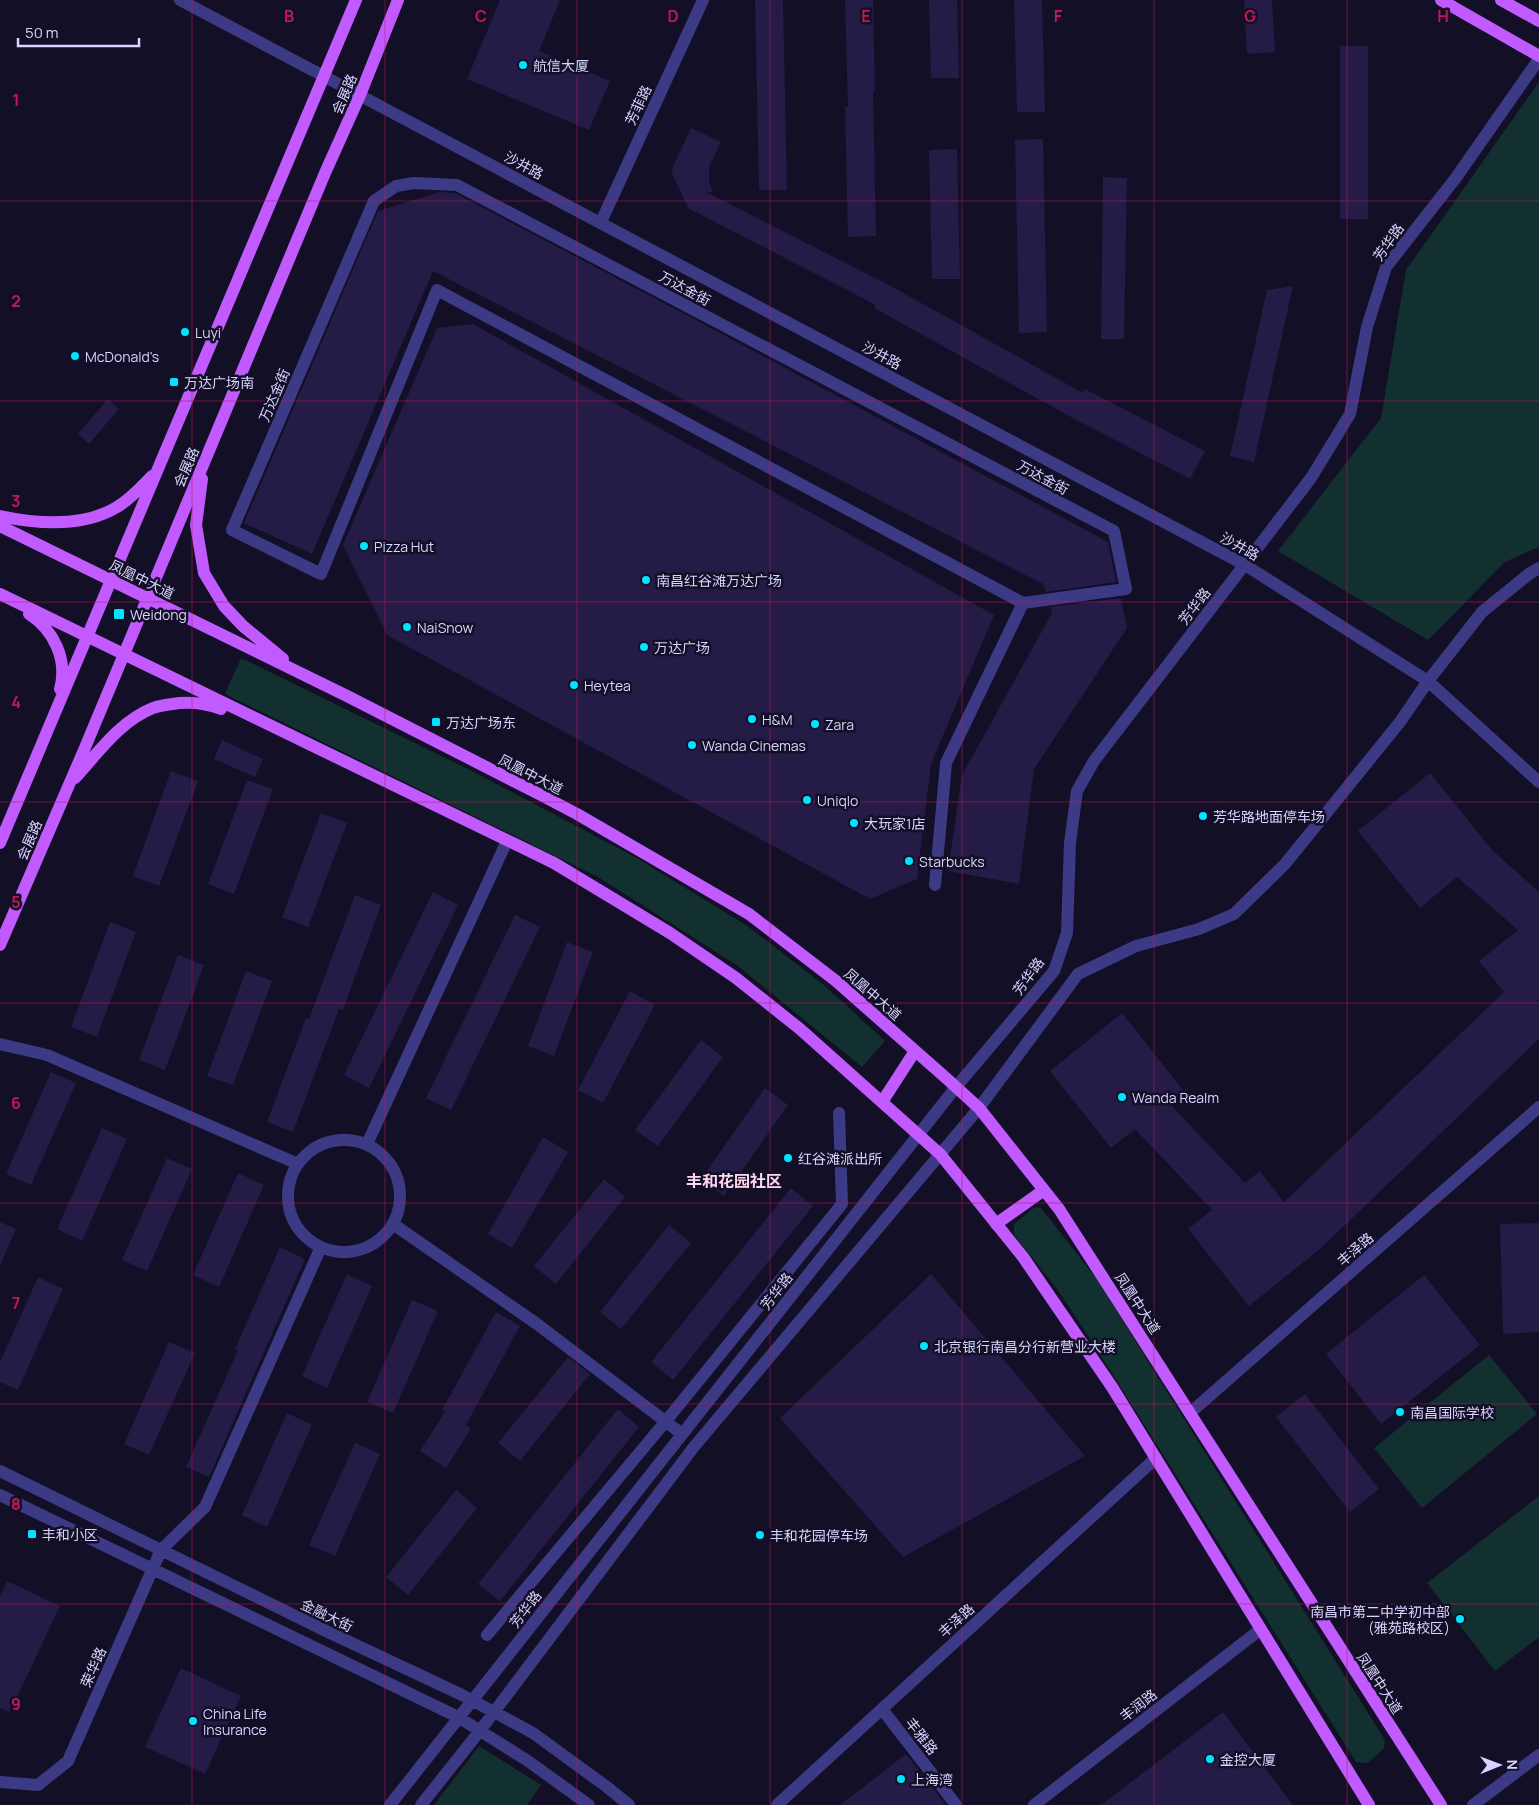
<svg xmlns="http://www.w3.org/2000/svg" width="1539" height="1805" font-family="Manrope,'Noto Sans SC',sans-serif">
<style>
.green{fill:#12302f}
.building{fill:#241b47}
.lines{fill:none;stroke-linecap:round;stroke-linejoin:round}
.minor{stroke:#3d3a85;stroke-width:12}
.major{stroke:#c25bff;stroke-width:12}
.grid{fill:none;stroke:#c2185b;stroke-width:1;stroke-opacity:0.55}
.poi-dot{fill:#00e5ff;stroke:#130f26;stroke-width:2}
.labels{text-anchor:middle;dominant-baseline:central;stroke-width:5;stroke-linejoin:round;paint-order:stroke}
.poi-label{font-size:14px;fill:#d9d4ff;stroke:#130f26;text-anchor:start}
.street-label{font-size:14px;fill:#d9d4ff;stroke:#130f26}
.quarter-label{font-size:16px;font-weight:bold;fill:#ffd6f0;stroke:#130f26}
.grid-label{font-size:16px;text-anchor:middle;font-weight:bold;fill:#c2185b;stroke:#130f26;stroke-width:5;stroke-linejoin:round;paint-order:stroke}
</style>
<rect width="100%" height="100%" fill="#130f26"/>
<path class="green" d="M1539,82V547L1505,562L1428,640L1278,551L1381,418L1406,270Z
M241,658L472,771L635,857L746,925L825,986L885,1041L862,1067L738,966L598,877L225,694Z
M1035,1207L1041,1208L1096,1278L1385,1740L1384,1748L1368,1763L1356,1762L1091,1340L1057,1289L1014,1235V1224Z
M1489,1355L1537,1414L1422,1508L1374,1448Z
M1539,1496V1637L1495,1671L1427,1583Z
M479,1746L541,1785L527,1805H434Z"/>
<path class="building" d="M500,0H560L539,51L610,81L589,130L467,79Z
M755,0H783L787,190H759Z
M845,0H873L875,91H873L876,236L848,237L845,107H848Z
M929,0H957L959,78H931Z
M1014,0H1042L1045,112H1017Z
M1244,0H1272L1275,52L1247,54Z
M1340,46H1368V219H1340Z
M691,128L721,142L709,167V182L713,192H706L887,284L1083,393L1085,389L1205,451L1190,479L1069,416L874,308L876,305L688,208L671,171Z
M1043,139L1047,332L1019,333L1015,140Z
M957,149L960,279H932L929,150Z
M1103,177L1127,178L1124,339H1101Z
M440,192L455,193L696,320L1108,542L1116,582L1046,592L1043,584L433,271L312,554L244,523L378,211Z
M1293,286L1254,462L1230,456L1267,290Z
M473,324L994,615L931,764L917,879L870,899L387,635L343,545L437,328Z
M108,399L119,409L89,444L78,434Z
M1121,598L1127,628L1034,769L1019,884L948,871L962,775L1052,613L1050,607Z
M222,740L263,759L255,777L214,759Z
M171,771L198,781L159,886L133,876Z
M1430,773L1492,850L1539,892V1039L1321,1248L1249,1306L1188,1229L1212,1210L1135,1129L1111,1148L1050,1071L1122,1013L1183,1090L1168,1102L1245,1183L1260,1171L1284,1202L1504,992L1479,961L1518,930L1457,877L1420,908L1358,831Z
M247,780L273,789L234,894L208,884Z
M321,813L347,823L308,927L282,917Z
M433,892L458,905L369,1088L344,1075Z
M355,895L381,905L343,1010L339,1009L293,1132L267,1122L306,1018L309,1019Z
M515,915L540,927L451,1110L426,1098Z
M110,922L136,932L97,1037L71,1027Z
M567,942L593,952L554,1056L528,1046Z
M178,955L204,965L165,1070L139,1060Z
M246,971L272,981L233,1085L207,1076Z
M630,991L655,1005L603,1103L578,1090Z
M701,1040L723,1057L658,1146L635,1130Z
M51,1072L76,1083L31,1185L6,1174Z
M765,1088L788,1105L724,1196L701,1179Z
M102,1128L127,1139L82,1241L57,1229Z
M543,1137L568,1152L512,1248L488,1234Z
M167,1158L192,1169L147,1271L122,1260Z
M238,1173L264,1185L219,1287L193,1275Z
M604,1179L625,1197L556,1284L534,1266Z
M791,1188L813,1206L673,1380L651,1362Z
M0,1222L16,1229L0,1266Z
M1539,1223V1332L1503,1334L1500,1224Z
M669,1225L691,1243L621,1329L600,1312Z
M280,1247L305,1259L209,1477L186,1467L238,1350L235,1349Z
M347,1274L372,1286L327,1388L302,1376Z
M931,1274L1085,1456L903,1557L780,1418Z
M1424,1275L1480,1345L1381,1424L1326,1354Z
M38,1277L63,1289L18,1390L0,1382V1362Z
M412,1300L438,1311L393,1413L367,1402Z
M496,1312L520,1326L466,1425L471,1429L446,1468L420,1451L445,1412L442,1410Z
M169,1342L195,1353L149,1455L124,1444Z
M568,1357L590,1374L520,1461L498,1443Z
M1305,1394L1379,1489L1350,1512L1276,1417Z
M618,1409L639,1427L500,1601L478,1584Z
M287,1413L312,1425L267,1527L242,1515Z
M355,1443L380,1454L335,1556L309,1545Z
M456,1490L477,1508L408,1595L386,1577Z
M7,1581L60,1606L10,1712L0,1708V1597Z
M181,1668L241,1696L205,1774L145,1747Z
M1223,1712L1293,1805H1101Z
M906,1754L946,1805H840Z"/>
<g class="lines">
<path class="minor" d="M180,0L1245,565L1428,681L1539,782
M601,222L703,0
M935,885L946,763L1023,603L437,290L321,574L232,530L374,201L396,186L414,183L457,185L1114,531L1126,589L1023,603
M0,1044L47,1055L298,1164
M288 1196a56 56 0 1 1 112 0a56 56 0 1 1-112 0Z
M367,1144L507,841
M393,1224L537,1324L682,1434
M1190,1413L1539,1107
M0,1471L326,1631L460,1694L494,1712L533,1733L607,1787L629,1805
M0,1495L458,1717L528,1761L589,1805
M487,1635L666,1421L842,1204L839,1113
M882,1709L956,1805
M0,1782L38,1785L68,1761L161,1550L205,1507L321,1247
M390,1805L956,1087L1054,971L1067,933L1070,843L1077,791L1094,761L1311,478L1350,414L1367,327L1386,267L1455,179L1539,59
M421,1805L479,1732L693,1448L979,1108L1078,974L1136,946L1199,929L1234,914L1285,864L1400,722L1428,681L1482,612L1529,574L1539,568
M777,1805L1156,1458
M1034,1805L1261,1629
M1473,1805L1539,1755"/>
<path class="major" d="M1441,0L1539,56
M1501,0L1539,21
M202,479L196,525L204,573L224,606L243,626L283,659
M0,516C38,524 83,528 117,507C131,499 141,487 152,476
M0,526L347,696L539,794L577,814L749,914L836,981L946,1078L979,1108L1059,1209L1441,1805
M0,594L554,863L670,933L736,978L800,1029L940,1154L1023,1257L1112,1387L1369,1805
M29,614C54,630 68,660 60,689
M75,778C98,753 120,721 153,708C158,706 165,705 172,704C189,701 205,703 221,709
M0,843L356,0
M0,945L84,750L325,173L360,95L398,0
M882,1102L915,1051
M996,1224L1044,1190"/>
</g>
<path class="grid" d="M192,0V1805M385,0V1805M577,0V1805M770,0V1805M962,0V1805M1154,0V1805M1347,0V1805M0,201H1539M0,401H1539M0,602H1539M0,802H1539M0,1003H1539M0,1203H1539M0,1404H1539M0,1604H1539"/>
<g class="poi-dot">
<circle cx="523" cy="65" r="5"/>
<circle cx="185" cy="332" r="5"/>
<circle cx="75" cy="356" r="5"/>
<rect x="169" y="377" width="10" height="10" rx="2.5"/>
<circle cx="364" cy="546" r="5"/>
<circle cx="646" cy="580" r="5"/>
<rect x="113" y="608" width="12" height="12" rx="2.5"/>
<circle cx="407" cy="627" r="5"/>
<circle cx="644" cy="647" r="5"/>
<circle cx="574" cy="685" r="5"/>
<circle cx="752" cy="719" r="5"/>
<rect x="431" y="717" width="10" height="10" rx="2.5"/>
<circle cx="815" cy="724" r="5"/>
<circle cx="692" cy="745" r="5"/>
<circle cx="807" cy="800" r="5"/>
<circle cx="1203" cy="816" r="5"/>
<circle cx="854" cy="823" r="5"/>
<circle cx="909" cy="861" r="5"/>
<circle cx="1122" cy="1097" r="5"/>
<circle cx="788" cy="1158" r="5"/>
<circle cx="924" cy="1346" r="5"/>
<circle cx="1400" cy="1412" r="5"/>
<rect x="27" y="1529" width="10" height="10" rx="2.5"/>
<circle cx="760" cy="1535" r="5"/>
<circle cx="1460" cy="1619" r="5"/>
<circle cx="193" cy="1721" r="5"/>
<circle cx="1210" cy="1759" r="5"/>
<circle cx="901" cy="1779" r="5"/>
</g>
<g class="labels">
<g class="poi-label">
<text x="533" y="65">航信大厦</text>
<text x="195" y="332">Luyi</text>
<text x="85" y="356">McDonald's</text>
<text x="184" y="382">万达广场南</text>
<text x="374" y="546">Pizza Hut</text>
<text x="656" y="580">南昌红谷滩万达广场</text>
<text x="130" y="614">Weidong</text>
<text x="417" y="627">NaiSnow</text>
<text x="654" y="647">万达广场</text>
<text x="584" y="685">Heytea</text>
<text x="762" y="719">H&amp;M</text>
<text x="446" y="722">万达广场东</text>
<text x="825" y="724">Zara</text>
<text x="702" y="745">Wanda Cinemas</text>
<text x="817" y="800">Uniqlo</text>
<text x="1213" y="816">芳华路地面停车场</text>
<text x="864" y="823">大玩家1店</text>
<text x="919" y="861">Starbucks</text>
<text x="1132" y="1097">Wanda Realm</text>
<text x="798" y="1158">红谷滩派出所</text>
<text x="934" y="1346">北京银行南昌分行新营业大楼</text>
<text x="1410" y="1412">南昌国际学校</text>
<text x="42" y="1534">丰和小区</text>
<text x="770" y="1535">丰和花园停车场</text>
<text x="1450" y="1611" text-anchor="end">南昌市第二中学初中部<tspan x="1450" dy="16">(雅苑路校区)</tspan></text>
<text x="203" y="1713">China Life<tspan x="203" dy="16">Insurance</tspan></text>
<text x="1220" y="1759">金控大厦</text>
<text x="911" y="1779">上海湾</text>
</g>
<g class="street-label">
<text transform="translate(344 94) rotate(-67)">会展路</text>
<text transform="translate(638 105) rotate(-65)">芳菲路</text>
<text transform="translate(524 165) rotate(28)">沙井路</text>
<text transform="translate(1388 242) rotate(-55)">芳华路</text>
<text transform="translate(685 288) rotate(28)">万达金街</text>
<text transform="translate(882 355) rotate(28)">沙井路</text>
<text transform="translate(274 395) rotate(-67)">万达金街</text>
<text transform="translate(186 467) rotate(-67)">会展路</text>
<text transform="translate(1043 477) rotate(28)">万达金街</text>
<text transform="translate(1240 546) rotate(29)">沙井路</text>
<text transform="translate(142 579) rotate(26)">凤凰中大道</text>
<text transform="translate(1194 606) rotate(-52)">芳华路</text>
<text transform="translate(531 774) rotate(27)">凤凰中大道</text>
<text transform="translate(29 840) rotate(-67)">会展路</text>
<text transform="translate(1028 976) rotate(-54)">芳华路</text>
<text transform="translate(873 994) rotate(41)">凤凰中大道</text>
<text transform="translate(1355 1249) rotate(-41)">丰泽路</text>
<text transform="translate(776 1291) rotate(-52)">芳华路</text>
<text transform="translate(1138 1303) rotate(57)">凤凰中大道</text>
<text transform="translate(525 1609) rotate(-52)">芳华路</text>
<text transform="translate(327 1615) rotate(26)">金融大街</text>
<text transform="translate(956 1620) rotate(-42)">丰泽路</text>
<text transform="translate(93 1667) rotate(-66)">荣华路</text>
<text transform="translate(1380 1683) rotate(57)">凤凰中大道</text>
<text transform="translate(1138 1705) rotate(-38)">丰润路</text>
<text transform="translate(922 1736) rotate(52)">丰雅路</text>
</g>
<g class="quarter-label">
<text x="734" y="1181">丰和花园社区</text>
</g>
</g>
<g class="grid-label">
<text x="289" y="22">B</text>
<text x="481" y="22">C</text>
<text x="673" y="22">D</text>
<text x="866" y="22">E</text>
<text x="1058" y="22">F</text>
<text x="1250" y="22">G</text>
<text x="1443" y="22">H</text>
<text x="16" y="106">1</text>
<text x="16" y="307">2</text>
<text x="16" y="507">3</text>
<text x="16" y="708">4</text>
<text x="16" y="908">5</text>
<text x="16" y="1109">6</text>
<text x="16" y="1309">7</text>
<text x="16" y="1510">8</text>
<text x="16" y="1710">9</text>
</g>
<g transform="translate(1499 1765) rotate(89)" stroke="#130f26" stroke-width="4" paint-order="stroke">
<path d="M0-4L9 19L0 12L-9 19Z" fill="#d9d4ff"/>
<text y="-8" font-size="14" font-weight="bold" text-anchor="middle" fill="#d9d4ff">N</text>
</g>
<path d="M18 38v8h121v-8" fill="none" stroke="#d9d4ff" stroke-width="2.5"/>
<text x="25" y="38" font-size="15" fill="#d9d4ff" stroke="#130f26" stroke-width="4" paint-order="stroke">50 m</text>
</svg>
